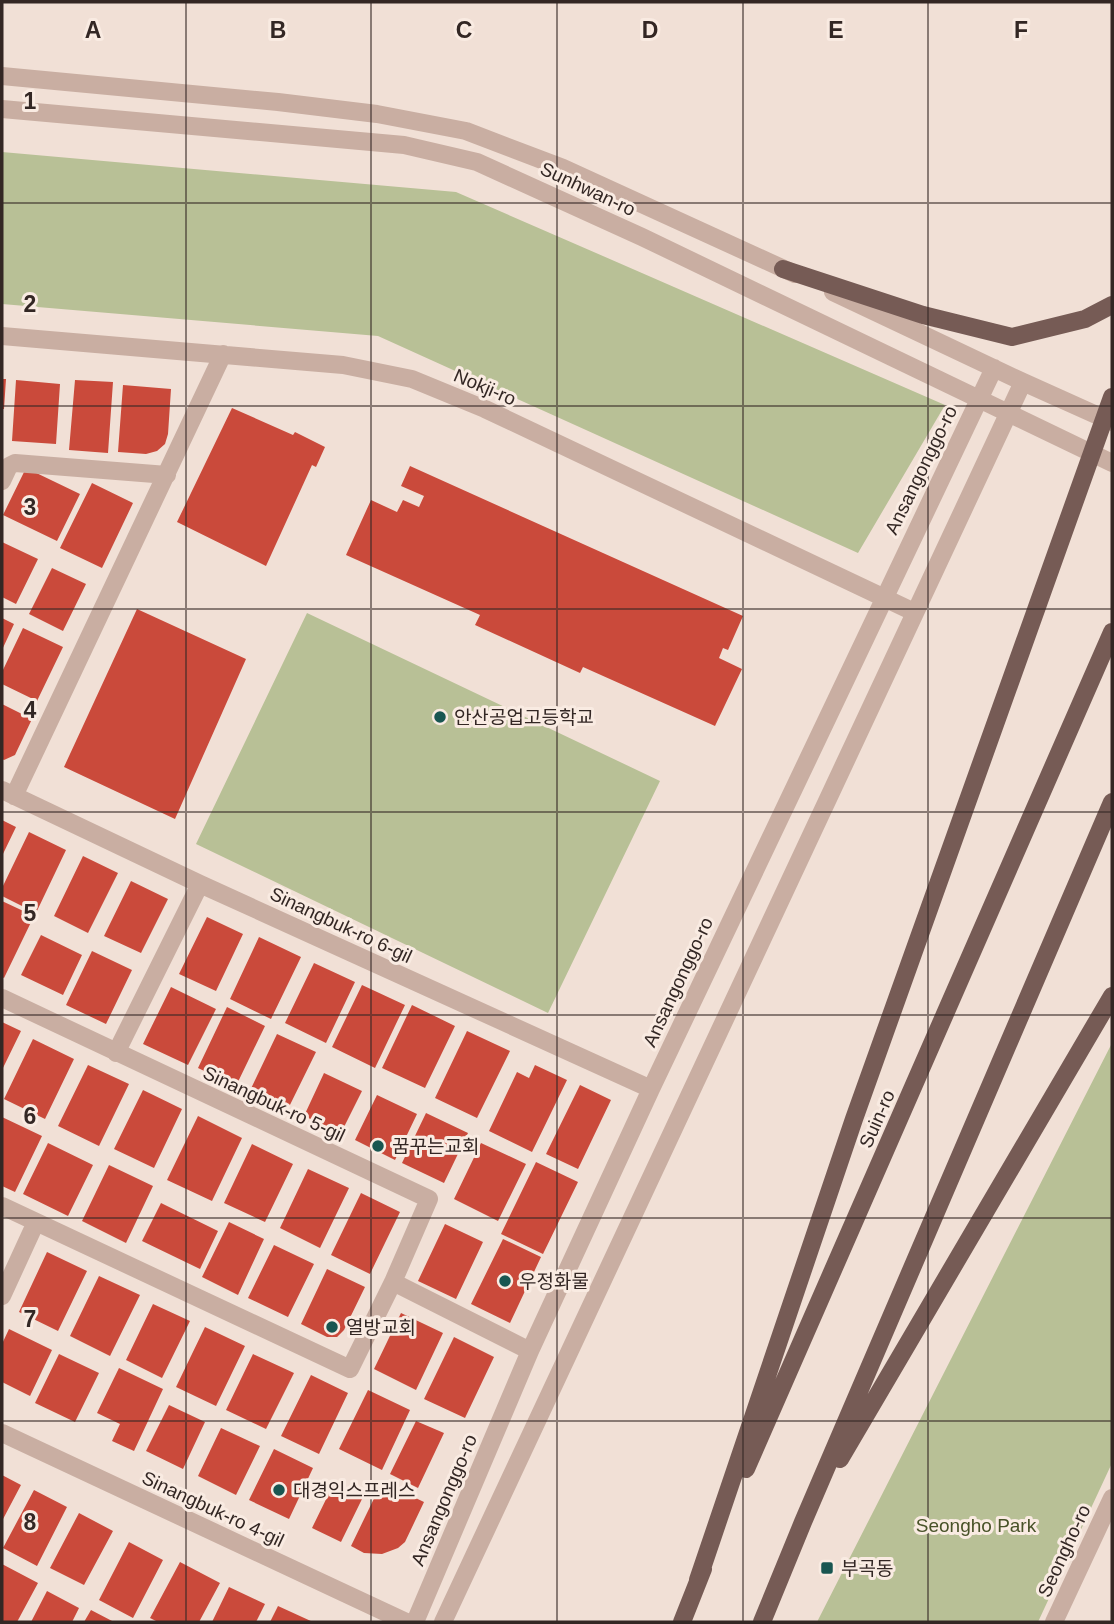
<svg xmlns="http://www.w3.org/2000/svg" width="1114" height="1624" font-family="Helvetica,'Noto Sans KR',sans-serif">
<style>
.green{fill:#b8c096}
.building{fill:#ca4a3b}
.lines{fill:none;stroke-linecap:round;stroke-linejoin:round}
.minor{stroke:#c9aea2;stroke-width:18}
.major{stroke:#765b55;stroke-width:18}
.grid{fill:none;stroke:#332724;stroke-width:2;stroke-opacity:0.55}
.poi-dot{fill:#195651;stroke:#f9ebe2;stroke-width:2.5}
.labels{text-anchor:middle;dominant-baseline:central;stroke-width:6;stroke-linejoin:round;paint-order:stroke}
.street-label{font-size:19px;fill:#332724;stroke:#f9ebe2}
.poi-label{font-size:19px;fill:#332724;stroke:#f9ebe2;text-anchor:start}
.park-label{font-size:19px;fill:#485228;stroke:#f9ebe2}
.grid-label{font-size:23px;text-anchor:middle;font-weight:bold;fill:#332724;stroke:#f9ebe2;stroke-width:6;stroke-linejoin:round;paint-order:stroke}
</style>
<rect width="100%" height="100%" fill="#f1e0d6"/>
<path class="green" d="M2,152L456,192L945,405L858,553L378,336L2,304Z
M307,613L660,781L548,1013L196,844Z
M1112,1043V1463L1038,1622H817Z"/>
<path class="building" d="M2,379H6L4,409H2Z
M16,380L60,384L56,444L12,441Z
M75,380L113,382L108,453L69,450Z
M123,385L171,389L168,434L165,444L157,451L146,454L118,452Z
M232,408L293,435L295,432L325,447L316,467L312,465L266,566L177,522Z
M410,466L743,616L728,650L723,648L719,658L742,669L715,726L583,667L580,673L475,625L480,615L346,555L371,500L397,512L403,500L419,507L424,496L401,486Z
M26,468L80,494L57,541L3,515Z
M92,483L133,503L102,568L60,548Z
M2,542L38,559L16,604L2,597Z
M52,568L86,584L63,631L29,614Z
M137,609L246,659L175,819L64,767Z
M2,618L14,624L2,650Z
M23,628L63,647L37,701L2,684V672Z
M2,704L32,719L15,755L4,760L2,759Z
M2,820L16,827L2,856Z
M29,832L66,850L36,913L2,896V888Z
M83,856L118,873L88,933L54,916Z
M131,881L168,899L141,953L104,936Z
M2,901L34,916L4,978L2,977Z
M207,917L243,934L216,991L179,974Z
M41,935L82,955L63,995L21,975Z
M259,937L301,957L271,1019L230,999Z
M92,951L132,970L106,1024L66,1005Z
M314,963L355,982L326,1043L285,1023Z
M362,985L405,1005L375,1068L332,1047Z
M171,987L216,1009L188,1065L143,1044Z
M412,1005L455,1026L425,1088L382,1068Z
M227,1007L265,1026L236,1086L198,1068Z
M2,1022L21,1031L2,1070Z
M467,1031L510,1051L477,1118L435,1098Z
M277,1034L316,1052L285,1115L247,1097Z
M33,1039L74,1059L45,1119L4,1099Z
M88,1065L129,1084L99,1146L58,1126Z
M535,1065L567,1080L532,1152L489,1131L517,1072L529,1078Z
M324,1073L362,1091L341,1133L304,1116Z
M580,1085L611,1100L578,1169L546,1154Z
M143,1090L182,1109L154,1168L114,1149Z
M377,1095L417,1114L395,1160L355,1140Z
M426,1113L468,1133L444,1183L402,1163Z
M198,1116L242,1138L212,1201L167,1180Z
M2,1117L42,1136L15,1192L2,1186Z
M48,1143L93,1165L68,1216L23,1194Z
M481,1143L526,1164L498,1221L454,1199Z
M252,1144L293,1164L265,1222L224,1203Z
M536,1162L578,1182L543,1254L501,1234Z
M109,1165L153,1186L126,1243L82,1221Z
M308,1169L349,1188L320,1248L280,1228Z
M361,1193L400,1212L370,1274L331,1255Z
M161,1203L218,1231L200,1269L142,1241Z
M229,1222L264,1239L238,1295L202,1277Z
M445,1224L483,1242L456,1299L418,1281Z
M503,1239L541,1257L510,1323L471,1304Z
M274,1245L314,1264L288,1317L248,1298Z
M47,1252L87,1271L58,1331L19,1312Z
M327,1269L365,1287L344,1330L337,1337H327L301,1324Z
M99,1276L140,1295L110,1356L70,1336Z
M153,1304L190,1321L162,1378L126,1360Z
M401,1313L443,1333L416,1390L374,1369Z
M205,1327L245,1346L216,1406L176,1387Z
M9,1329L52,1350L30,1396L2,1382V1344Z
M454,1337L494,1357L465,1418L424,1399Z
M59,1354L99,1373L75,1422L35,1403Z
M253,1354L294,1373L266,1429L226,1410Z
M119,1368L163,1389L134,1451L112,1441L120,1424L97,1413Z
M311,1375L348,1393L319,1454L281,1436Z
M368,1390L410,1410L382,1470L339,1449Z
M169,1405L205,1422L183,1469L146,1451Z
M416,1421L444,1433L418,1488L390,1474Z
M221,1428L260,1446L236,1495L198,1476Z
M274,1449L313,1468L289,1519L249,1500Z
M2,1475L21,1485L2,1521Z
M382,1482L424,1502L405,1542L398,1548L382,1554L364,1553L351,1546Z
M333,1485L362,1499L341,1542L312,1528Z
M34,1490L67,1507L37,1566L3,1548Z
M79,1513L113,1531L84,1585L50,1568Z
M129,1542L163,1560L133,1618L99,1600Z
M180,1562L220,1583L199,1622H158L150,1618Z
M2,1564L38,1583L17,1622H2Z
M229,1587L265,1604L256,1622H212Z
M47,1591L79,1608L72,1622H31Z
M278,1606L313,1622H270Z
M91,1610L114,1622H84Z"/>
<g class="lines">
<path class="minor" d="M2,76L278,102L377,114L466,131L563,168L795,274
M2,109L404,145L477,162L642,237L1112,463
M833,292L1023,382L1112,422
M2,336L343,365L412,379L485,409L914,612
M2,481L9,466L15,463L167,475
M2,790L200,884L651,1089
M14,796L223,354
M2,998L429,1199L393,1282L350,1369L2,1206
M116,1053L200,884
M393,1282L530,1351
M2,1296L36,1222
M2,1433L406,1622
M415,1622L530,1351L651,1089L994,368
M443,1622L1023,382
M1054,1622L1112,1498"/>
<path class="major" d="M783,269L923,315L1012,337L1085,319L1112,305
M840,1459L1112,996
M746,1469L1112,632
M698,1580L854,1119L1112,397
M682,1622L703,1569
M762,1622L803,1522L1112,802"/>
</g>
<path class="grid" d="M186,2V1622M371,2V1622M557,2V1622M743,2V1622M928,2V1622M2,203H1112M2,406H1112M2,609H1112M2,812H1112M2,1015H1112M2,1218H1112M2,1421H1112"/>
<g class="poi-dot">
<circle cx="440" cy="717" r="7"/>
<circle cx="378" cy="1146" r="7"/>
<circle cx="505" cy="1281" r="7"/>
<circle cx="332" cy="1327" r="7"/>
<circle cx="279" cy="1490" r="7"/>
<rect x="820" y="1561" width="14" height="14" rx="3.5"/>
</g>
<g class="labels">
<g class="street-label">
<text transform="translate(588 189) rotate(25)">Sunhwan-ro</text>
<text transform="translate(485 387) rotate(23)">Nokji-ro</text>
<text transform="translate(921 470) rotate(-64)">Ansangonggo-ro</text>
<text transform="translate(341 925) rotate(25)">Sinangbuk-ro 6-gil</text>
<text transform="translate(678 982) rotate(-65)">Ansangonggo-ro</text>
<text transform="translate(274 1104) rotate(25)">Sinangbuk-ro 5-gil</text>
<text transform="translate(877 1119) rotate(-66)">Suin-ro</text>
<text transform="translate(444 1500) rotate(-67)">Ansangonggo-ro</text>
<text transform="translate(213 1509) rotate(25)">Sinangbuk-ro 4-gil</text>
<text transform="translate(1064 1551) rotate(-65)">Seongho-ro</text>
</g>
<g class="poi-label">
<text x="454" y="717">안산공업고등학교</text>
<text x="392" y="1146">꿈꾸는교회</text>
<text x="519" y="1281">우정화물</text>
<text x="346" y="1327">열방교회</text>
<text x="293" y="1490">대경익스프레스</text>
<text x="841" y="1568">부곡동</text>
</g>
<g class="park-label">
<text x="976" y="1525">Seongho Park</text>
</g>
</g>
<g class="grid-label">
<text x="93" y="38">A</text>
<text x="278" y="38">B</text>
<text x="464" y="38">C</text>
<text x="650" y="38">D</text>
<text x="836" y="38">E</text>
<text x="1021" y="38">F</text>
<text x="30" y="109">1</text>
<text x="30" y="312">2</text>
<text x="30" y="515">3</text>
<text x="30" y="718">4</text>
<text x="30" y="921">5</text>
<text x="30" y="1124">6</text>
<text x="30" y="1327">7</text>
<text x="30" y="1530">8</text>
</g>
<rect width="1114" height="1624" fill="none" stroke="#332724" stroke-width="7"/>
</svg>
